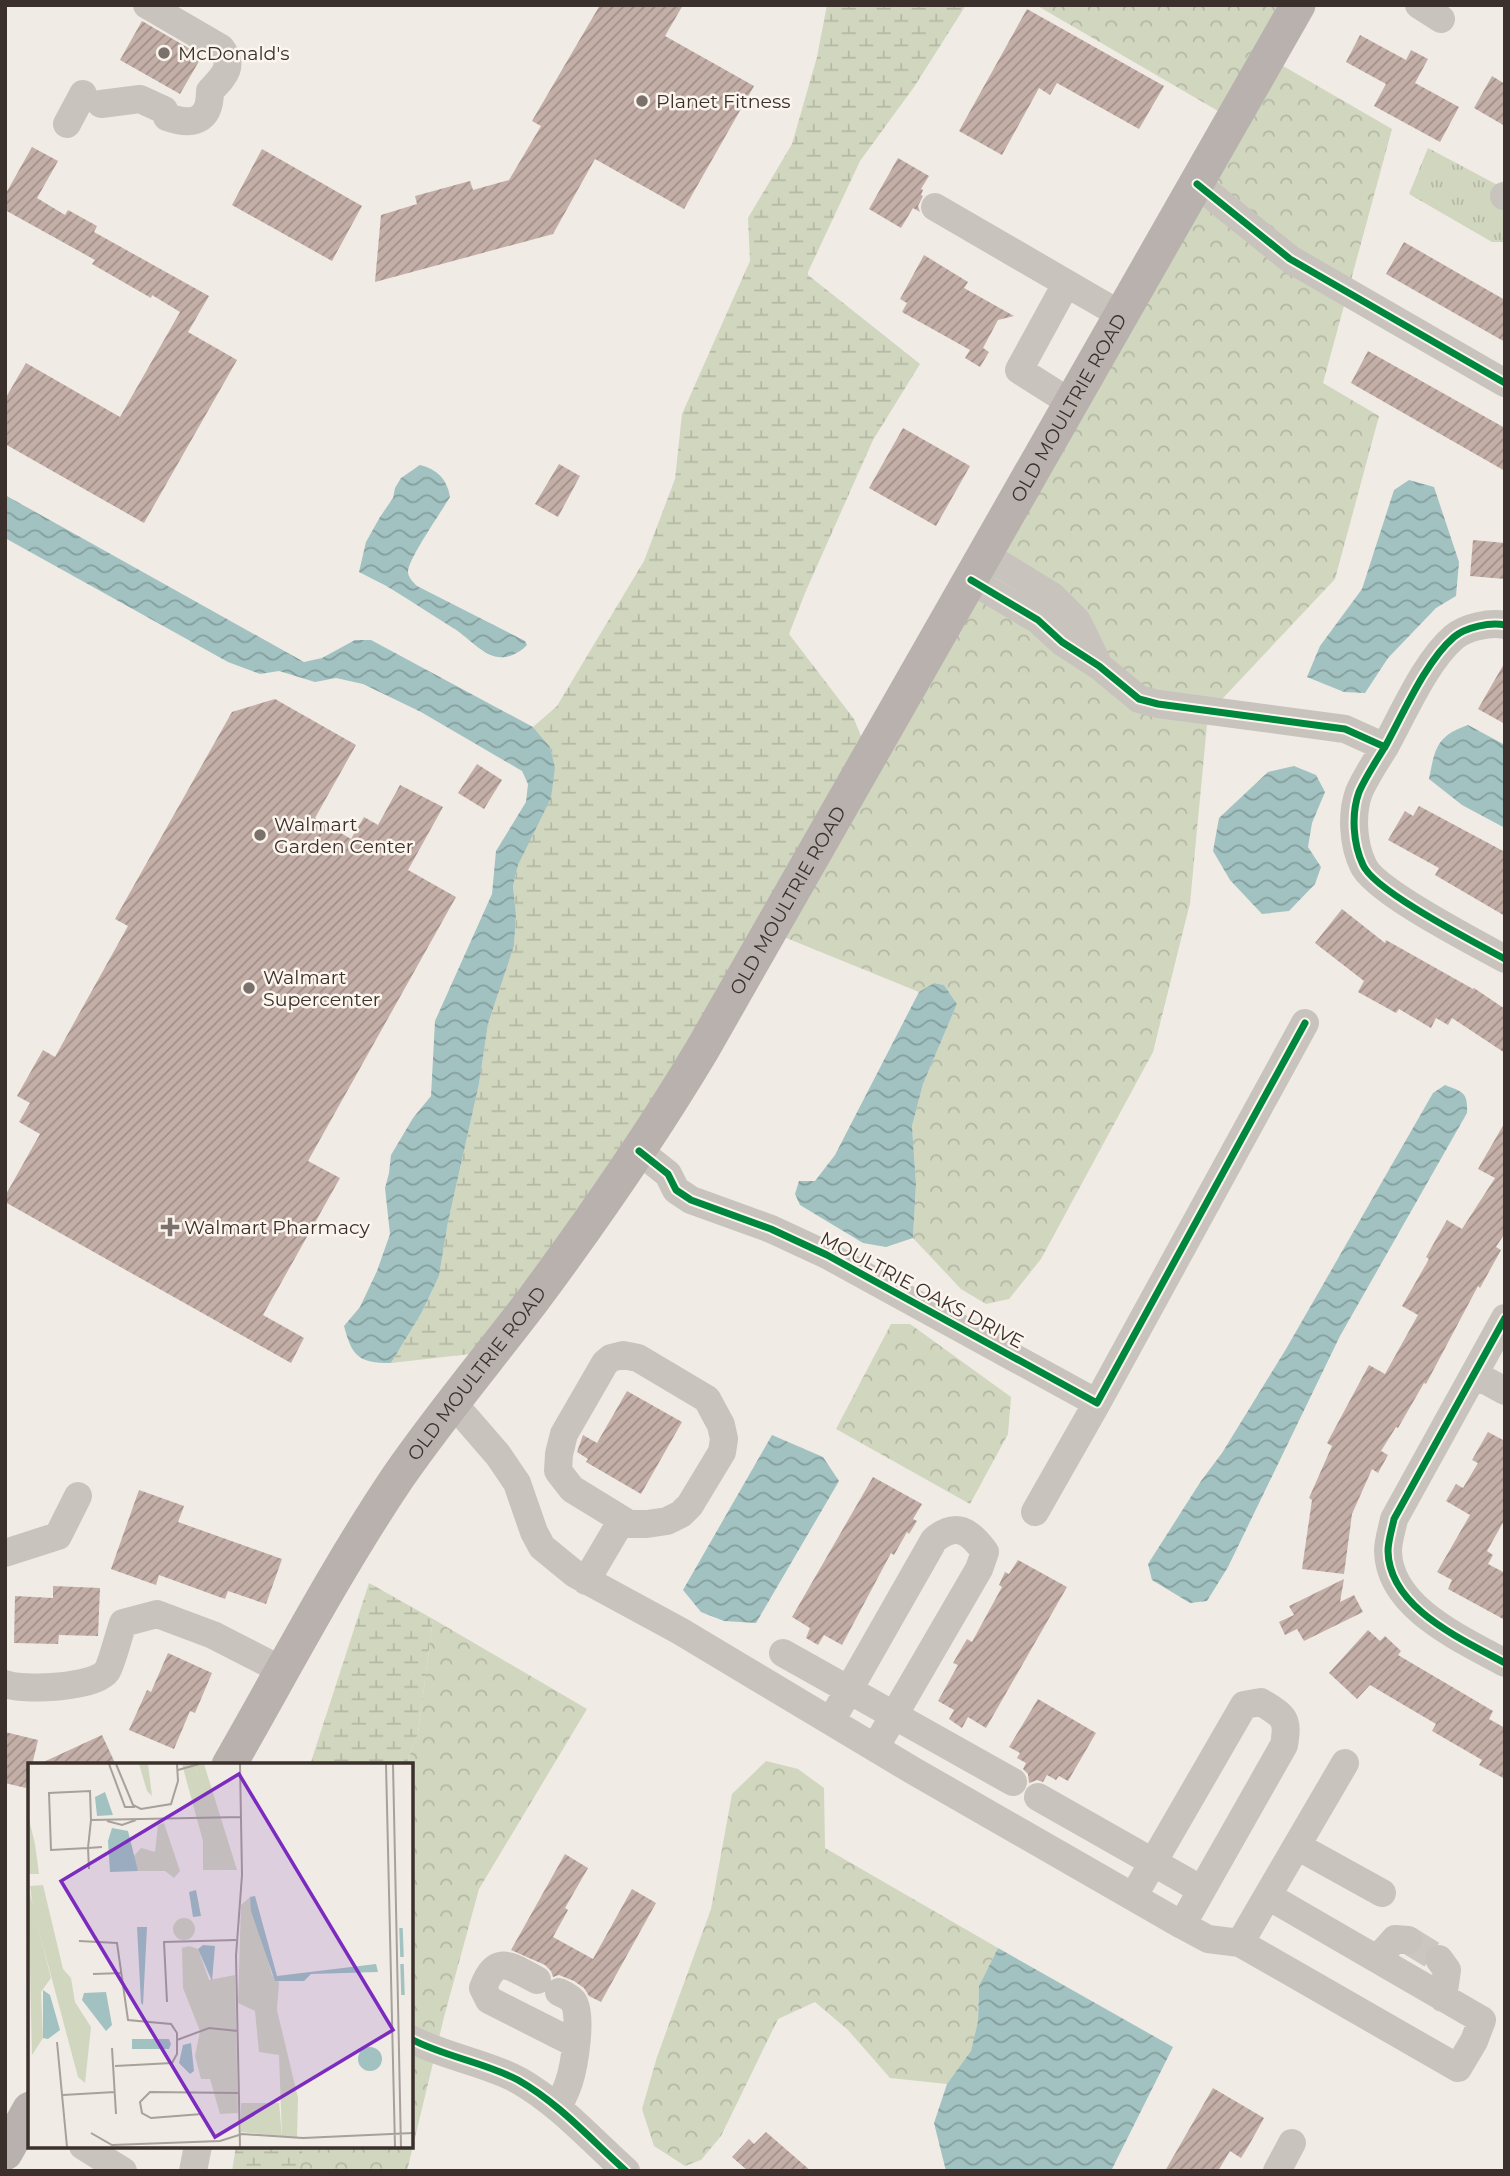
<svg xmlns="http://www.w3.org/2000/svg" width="1510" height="2176" font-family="Montserrat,sans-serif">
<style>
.forest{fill:url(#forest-crowns)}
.wetland{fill:url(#wetland-marsh)}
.park{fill:url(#park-tufts)}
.water{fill:url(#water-waves)}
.building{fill:url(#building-hatch)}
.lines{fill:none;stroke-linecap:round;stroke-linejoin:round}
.minor-tunnel{stroke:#ccc6c0;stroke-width:28;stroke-dasharray:28 14;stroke-linecap:butt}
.minor{stroke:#c9c3be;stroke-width:28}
.major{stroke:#b8b1ad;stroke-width:35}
.cycleway-casing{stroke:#fbf5ee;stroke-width:11}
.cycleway{stroke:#00873e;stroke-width:7}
.poi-dot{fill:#7a716c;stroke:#fbf5ee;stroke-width:2.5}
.labels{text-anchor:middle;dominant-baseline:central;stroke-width:5;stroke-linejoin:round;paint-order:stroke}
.poi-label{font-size:19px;fill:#3b302b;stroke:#fbf5ee;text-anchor:start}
.street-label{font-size:19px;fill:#3b302b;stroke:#fbf5ee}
.inset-river{fill:none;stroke:#a1c2c1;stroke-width:3.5}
.inset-road{fill:none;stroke:#a8a09b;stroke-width:2}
.view{fill:#7b2cbf;fill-opacity:0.15;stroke:#7b2cbf;stroke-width:3.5}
.inset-edge{fill:none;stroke:#3b302b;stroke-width:3.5}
</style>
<defs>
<pattern id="forest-crowns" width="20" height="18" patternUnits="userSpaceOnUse" patternTransform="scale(1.75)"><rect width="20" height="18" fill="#d1d6bf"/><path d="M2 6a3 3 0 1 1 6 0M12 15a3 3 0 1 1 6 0" fill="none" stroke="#b4b8a4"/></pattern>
<pattern id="wetland-marsh" width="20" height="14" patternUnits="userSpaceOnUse" patternTransform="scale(1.75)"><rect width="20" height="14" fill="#d1d6bf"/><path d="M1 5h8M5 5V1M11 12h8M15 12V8" fill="none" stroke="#b4b8a4"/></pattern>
<pattern id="park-tufts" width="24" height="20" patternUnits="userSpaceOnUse" patternTransform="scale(1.75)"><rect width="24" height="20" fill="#d1d6bf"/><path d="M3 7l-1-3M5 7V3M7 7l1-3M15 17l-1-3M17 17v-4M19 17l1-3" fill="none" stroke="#b4b8a4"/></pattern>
<pattern id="water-waves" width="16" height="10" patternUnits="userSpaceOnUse" patternTransform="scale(1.75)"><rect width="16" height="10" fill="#a1c2c1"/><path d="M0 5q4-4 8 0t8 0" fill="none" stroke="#849e9d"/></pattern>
<pattern id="building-hatch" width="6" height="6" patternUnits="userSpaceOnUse" patternTransform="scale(1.75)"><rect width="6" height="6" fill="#c3afa7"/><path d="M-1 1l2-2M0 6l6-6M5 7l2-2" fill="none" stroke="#a08f88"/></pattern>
</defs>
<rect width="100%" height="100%" fill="#f0ebe5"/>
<path class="forest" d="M1036,5H1287L1225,115Z
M1278,63L1392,129L1323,383L1379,416L1335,579L1208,714L1190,903L1153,1052L1041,1259L1009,1299L986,1304L961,1289L913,1238L916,1184L912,1126L923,1084L957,1004L944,985L934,983L919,992L779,935Z
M891,1324H910L1011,1397L1008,1434L970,1504L836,1429Z
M433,1619L587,1709L479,1889L444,2017L407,2171H298L304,2146H411V1765H406L418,1733Z
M766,1761L798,1769L824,1788L825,1848L998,1948L979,1986L978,2021L971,2052L947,2084L890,2078L848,2030L815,2002L778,2019L721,2136L701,2160L685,2166L654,2146L642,2109L657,2057L711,1909L732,1794Z"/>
<path class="wetland" d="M827,5H966L914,87L860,161L808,272V275L920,364L873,440L805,593L789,634L854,719L865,746L694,1045L479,1353L391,1363L422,1312L439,1276L448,1222L479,1084L488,1024L514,946L516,914L513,886L518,865L555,767L550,747L533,727L557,706L644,561L675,479L682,414L750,261L748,218L792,144L817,57Z
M369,1583L433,1619L418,1733L406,1765H310Z
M236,2146H304L298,2171H232Z"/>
<path class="park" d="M1428,148L1505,189V242H1492L1409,194Z"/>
<path class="water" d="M420,465C437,469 447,479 450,497C442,511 408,559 408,572C408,577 413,582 417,586L525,641L527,645C521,652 508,659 498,657C482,655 467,636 453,628C432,615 413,602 393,590C382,583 370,578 359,572L366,542L380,517L393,498L395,488L401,478Z
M1409,480L1434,487L1459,562L1456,596L1436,608L1388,658L1365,693L1344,692L1307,677L1320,646L1362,589L1394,490Z
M5,495L304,662L322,658L355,640H371L533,727L550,747L555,767L551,798L518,865L513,886L516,914L514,946L488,1024L479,1084L448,1222L439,1276L422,1312L391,1363C358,1363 352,1356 344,1326L360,1307L377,1271L390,1234L385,1188L389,1173L391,1155L413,1118L431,1096L435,1021L492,894L496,851L526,802L528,784L522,771L421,712L363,684L336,678L315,682L279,671L260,674L228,662L5,538Z
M1468,725L1505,745V828L1462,805L1429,779C1435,749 1436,736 1468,725Z
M1294,766L1316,775L1325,792L1312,823L1308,847L1321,867L1315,884L1289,911L1262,914L1230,880L1213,851L1219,818L1268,772Z
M934,983L944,985L957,1004L923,1084L912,1126L916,1184L913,1238L886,1247L863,1243L800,1205L795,1194L799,1181H815L835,1155L919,992Z
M1445,1085C1463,1092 1468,1092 1467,1113L1340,1336L1228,1567L1207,1601L1190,1603L1152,1580L1148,1564L1201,1481L1222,1453L1286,1349L1433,1093Z
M772,1435L823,1457L839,1481L756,1623L724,1621L701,1612L683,1590Z
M998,1948L1173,2047L1111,2171H946L934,2123L947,2084L971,2051L978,2021L979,1986Z"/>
<path class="building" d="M600,5H683L665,36L754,86L684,209L595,159L553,234L375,282L381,215L417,204L415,196L470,181L473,190L509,180L541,126L532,121Z
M1027,9L1164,86L1139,129L1057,83L1050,95L1039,88L1002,155L959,131Z
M142,21L202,56L180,94L120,60Z
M1360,35L1406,60L1411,50L1428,59L1415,83L1459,107L1440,142L1374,106L1386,84L1346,62Z
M1492,76L1505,84V126L1474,108Z
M32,147L58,161L37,198L65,215L68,210L97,226L94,232L209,296L188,332L237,360L144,523L5,444V399L26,363L120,417L180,312L152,295L151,298L92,264L95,260L5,210V195Z
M262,149L362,206L332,261L232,205Z
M898,158L929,176L921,189L923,190L921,195L923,196L918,206L920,212L913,208L901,228L869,209Z
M1404,242L1505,300V342L1386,274Z
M924,255L968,282L964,288L1014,316L998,320L983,348L989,352L980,367L965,358L970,350L902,312L907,303L900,299Z
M1368,351L1505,428V471L1351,383Z
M903,428L970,466L936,526L869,488Z
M559,464L580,476L558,517L535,504Z
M1473,540L1505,543V579L1470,576Z
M1505,662V724L1478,709Z
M275,699L356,745L315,818L351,839L364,817L378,825L400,785L443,807L408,870L456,897L308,1161L340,1178L263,1315L304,1338L291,1363L5,1202V1196L40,1134L19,1122L30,1103L17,1096L43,1050L55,1057L128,926L115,919L232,712Z
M477,764L502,780L484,809L458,793Z
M1419,806L1505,852V916L1435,875L1439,868L1388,840L1405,811L1413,816Z
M1342,909L1385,943L1386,940L1473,989L1474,988L1505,1009V1053L1452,1018L1448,1025L1436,1018L1431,1028L1399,1009L1396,1013L1358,992L1364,981L1315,943Z
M1505,1122V1233L1496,1247L1501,1250L1480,1288L1478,1286L1426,1384L1424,1383L1398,1428L1396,1427L1381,1451L1388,1455L1378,1473L1372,1469L1352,1514L1344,1574L1302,1569L1312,1500L1309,1498L1332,1446L1327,1443L1369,1365L1385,1374L1418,1315L1402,1306L1429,1259L1426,1257L1447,1220L1462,1229L1495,1178L1478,1169Z
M627,1391L682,1422L641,1494L586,1462L588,1459L577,1452L583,1435L597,1443Z
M1488,1432L1505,1441V1519L1487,1551L1493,1555L1488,1564L1505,1573V1620L1448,1589L1452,1580L1437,1572L1470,1515L1446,1501L1456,1484L1463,1488L1478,1463L1472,1460Z
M873,1477L922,1504L913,1519L917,1521L909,1534L907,1532L894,1555L891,1553L842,1645L824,1635L818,1645L806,1638L810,1628L792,1617Z
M139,1490L184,1506L178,1522L282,1559L266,1604L228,1591L225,1599L159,1575L156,1585L111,1569Z
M1018,1560L1067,1587L986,1728L968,1717L962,1728L949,1719L954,1710L938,1701L958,1665L953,1663L967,1639L972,1642L1002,1587L999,1585L1005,1572L1009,1574Z
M1344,1579L1340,1602L1354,1595L1363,1612L1304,1641L1297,1629L1285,1635L1279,1622L1294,1615L1289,1606Z
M53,1586L100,1588L98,1636L59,1635L58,1644L14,1643L15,1596L53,1598Z
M1368,1630L1380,1641L1385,1636L1401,1651L1398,1655L1493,1711L1489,1719L1505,1728V1779L1479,1765L1482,1760L1432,1731L1436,1724L1370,1685L1357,1699L1329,1673Z
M168,1653L212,1673L195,1713L190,1711L174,1749L129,1730L147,1690L151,1692Z
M1038,1699L1096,1733L1068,1781L1059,1776L1056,1780L1047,1775L1043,1782L1037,1780L1029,1783L1028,1774L1023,1769L1026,1763L1017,1758L1020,1753L1009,1747Z
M5,1732L38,1740L32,1765H30L26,1788L5,1783Z
M102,1735L116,1765H37Z
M565,1854L588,1868L565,1908L568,1910L553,1937L593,1959L632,1889L656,1903L601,2002L589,1996L584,1988L574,1981L559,1975L553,1977L551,1971L545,1965L511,1950Z
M1213,2088L1264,2118L1249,2145L1241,2158L1230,2151L1218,2171H1165Z
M766,2132L811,2171H748L732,2157L749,2139L754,2144Z"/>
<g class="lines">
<path class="minor-tunnel" d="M1408,1940L1439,1959"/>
<path class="minor" d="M1419,5L1441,19
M101,104L140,99L164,110L167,117C192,126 210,122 210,91C224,76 235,67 221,48L147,5
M67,124L83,94
M1197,184L1290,259L1505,383
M1504,196H1505
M935,207L1121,315
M1066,284L1019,370L1071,403
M985,555L1052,596L1077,621L1099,666
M971,580L1038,620L1062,642L1099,666L1139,699L1158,704L1345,729L1385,747
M1505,625C1490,622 1466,627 1454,637C1426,661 1404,712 1386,745C1377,760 1366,776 1359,792C1351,814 1353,844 1363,865C1374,891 1476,943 1505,959
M639,1151L668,1174L676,1190L691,1200L771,1229L827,1255L1097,1403L1305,1023
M1505,1318L1394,1519C1392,1529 1388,1541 1388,1551C1389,1608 1462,1639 1505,1663
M623,1355L638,1358L707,1399L721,1425L724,1439L722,1452L690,1505L681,1514L667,1521L647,1524H629L572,1489L558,1471L559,1454L564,1434L605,1363L611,1358Z
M1474,1374L1505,1391
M453,1403L498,1455L517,1483L534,1532L542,1547L575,1574L680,1631L912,1770L1182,1925L1208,1939L1240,1943L1458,2068L1474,2041L1482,2020L1268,1896
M1035,1512L1097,1403
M5,1553L58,1536L78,1496
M586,1581L622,1520
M783,1653L1013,1782
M5,1684C22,1691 96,1688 107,1671C112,1663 119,1634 123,1623L157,1614L213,1635L283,1671
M831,1721L934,1540C956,1521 970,1531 985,1552L979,1569L875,1748
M1038,1797L1202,1890
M1297,1846L1382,1893
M1133,1897L1244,1705L1261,1702C1283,1716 1289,1717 1284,1745L1182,1925
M1240,1943L1345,1763
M1377,1959L1395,1939L1408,1940
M1439,1959L1447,1970L1443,1998
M537,1980C511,1967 496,1952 483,1988L489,2000L576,2044
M411,2039C445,2057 484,2062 518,2080C560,2104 590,2139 626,2171
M558,2107C562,2099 566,2091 569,2082C574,2067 583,2014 573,2001C570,1997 563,1994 559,1992
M83,2146L123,2171
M193,2171L198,2146
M1277,2171L1292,2143"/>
<g class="major">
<path id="s1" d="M229,1765C284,1669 336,1569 398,1477C440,1416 488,1359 533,1300C593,1219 650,1137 702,1050L1298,5"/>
<path d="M5,2153L30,2109"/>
</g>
<defs>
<path id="cycleway" d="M1197,184L1290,259L1505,383
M971,580L1038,620L1062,642L1099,666L1139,699L1158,704L1345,729L1385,747
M1505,625C1490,622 1466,627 1454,637C1426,661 1404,712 1386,745C1377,760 1366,776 1359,792C1351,814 1353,844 1363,865C1374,891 1476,943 1505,959
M639,1151L668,1174L676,1190L691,1200L771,1229L827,1255L1097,1403L1305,1023
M1505,1318L1394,1519C1392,1529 1388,1541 1388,1551C1389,1608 1462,1639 1505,1663
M411,2039C445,2057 484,2062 518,2080C560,2104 590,2139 626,2171"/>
</defs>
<use href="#cycleway" class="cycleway-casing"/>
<use href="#cycleway" class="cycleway"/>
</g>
<g class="poi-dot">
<circle cx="164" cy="53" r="7"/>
<circle cx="642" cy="101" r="7"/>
<circle cx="260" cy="835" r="7"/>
<circle cx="249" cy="988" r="7"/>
<path d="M166.5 1216.5h7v7h7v7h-7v7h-7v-7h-7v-7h7z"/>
</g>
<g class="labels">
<g class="poi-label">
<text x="178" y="53">McDonald's</text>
<text x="656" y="101">Planet Fitness</text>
<text x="274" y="824">Walmart<tspan x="274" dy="22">Garden Center</tspan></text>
<text x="263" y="977">Walmart<tspan x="263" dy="22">Supercenter</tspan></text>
<text x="184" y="1227">Walmart Pharmacy</text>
</g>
<g class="street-label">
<text stroke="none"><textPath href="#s1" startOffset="1598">OLD MOULTRIE ROAD</textPath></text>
<text stroke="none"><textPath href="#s1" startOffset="1031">OLD MOULTRIE ROAD</textPath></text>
<text transform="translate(922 1290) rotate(28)">MOULTRIE OAKS DRIVE</text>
<text stroke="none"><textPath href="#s1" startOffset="464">OLD MOULTRIE ROAD</textPath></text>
</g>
</g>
<g transform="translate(28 1763)">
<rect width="385" height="385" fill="#f0ebe5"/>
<path d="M154,1H167L199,107H175V78ZM136,60L152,108L146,115L137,108H110L105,94L113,85L127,89L130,62ZM0,123L23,215L13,229L15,275L4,292ZM145 166a11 11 0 1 1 22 0a11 11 0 1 1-22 0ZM161,183L170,186L181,217L207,212L210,350L192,351L182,316H173L167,293L172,268L155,225L154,185ZM213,340H251L254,373L213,369Z" fill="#d1d6bf"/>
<path d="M111,1H120L124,33L119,28ZM167,1H176L209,107H199L193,92ZM0,52L7,81L11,111H0ZM15,122L35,206L43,215L47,239L63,264L57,320L50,314L5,145L2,123ZM222,134L244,212L251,219L249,247L270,335L269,374L254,373L251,292L231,289L227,248L210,240L213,142Z" fill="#d1d6bf"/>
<path d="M77,29L85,52L69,53L67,34ZM84,65L100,68L110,108L82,109L80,78ZM168,127L173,153L165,154L161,129ZM227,133L249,213L348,201L350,209L283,211L276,218H247L223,148L222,134ZM109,164H119L115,242L113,240ZM175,182L187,183L184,218L170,186ZM15,227L22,232L32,267L20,276L15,275ZM78,229L84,262L78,268L54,237L56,230ZM104,276H141L143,281L141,286H104ZM163,280L166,308L162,311L151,300L155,282ZM330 296a12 12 0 1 1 24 0a12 12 0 1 1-24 0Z" fill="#a1c2c1"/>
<path class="inset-river" d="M373,165L374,194M374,201L375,232"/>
<path class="inset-road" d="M81,1L97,44H107M88,1L105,42L113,46L143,41L150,18L149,1M212,1L214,112L208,193L212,384M358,1L367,384M365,1L373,384M150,7L171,1M63,57L213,54M79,58L94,62L108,57M61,106L60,85L63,57L62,28L21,30L23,87L60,85L74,84M51,178L89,180L100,257L143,261L149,270V291L144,300L87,303M65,211L94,210M139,239L136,179L208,177M149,277L181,265L210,268M29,279L39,384M84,285L88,351M35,332L87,329M174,351L123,355L114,350L112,339L122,329L211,330M63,370L84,382L192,378L214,371L275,375L385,370"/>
<path class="view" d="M211,11L365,267L187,374L33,118Z"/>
<rect width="385" height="385" class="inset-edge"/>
</g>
<rect width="1510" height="2176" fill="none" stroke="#3b302b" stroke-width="14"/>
</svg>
